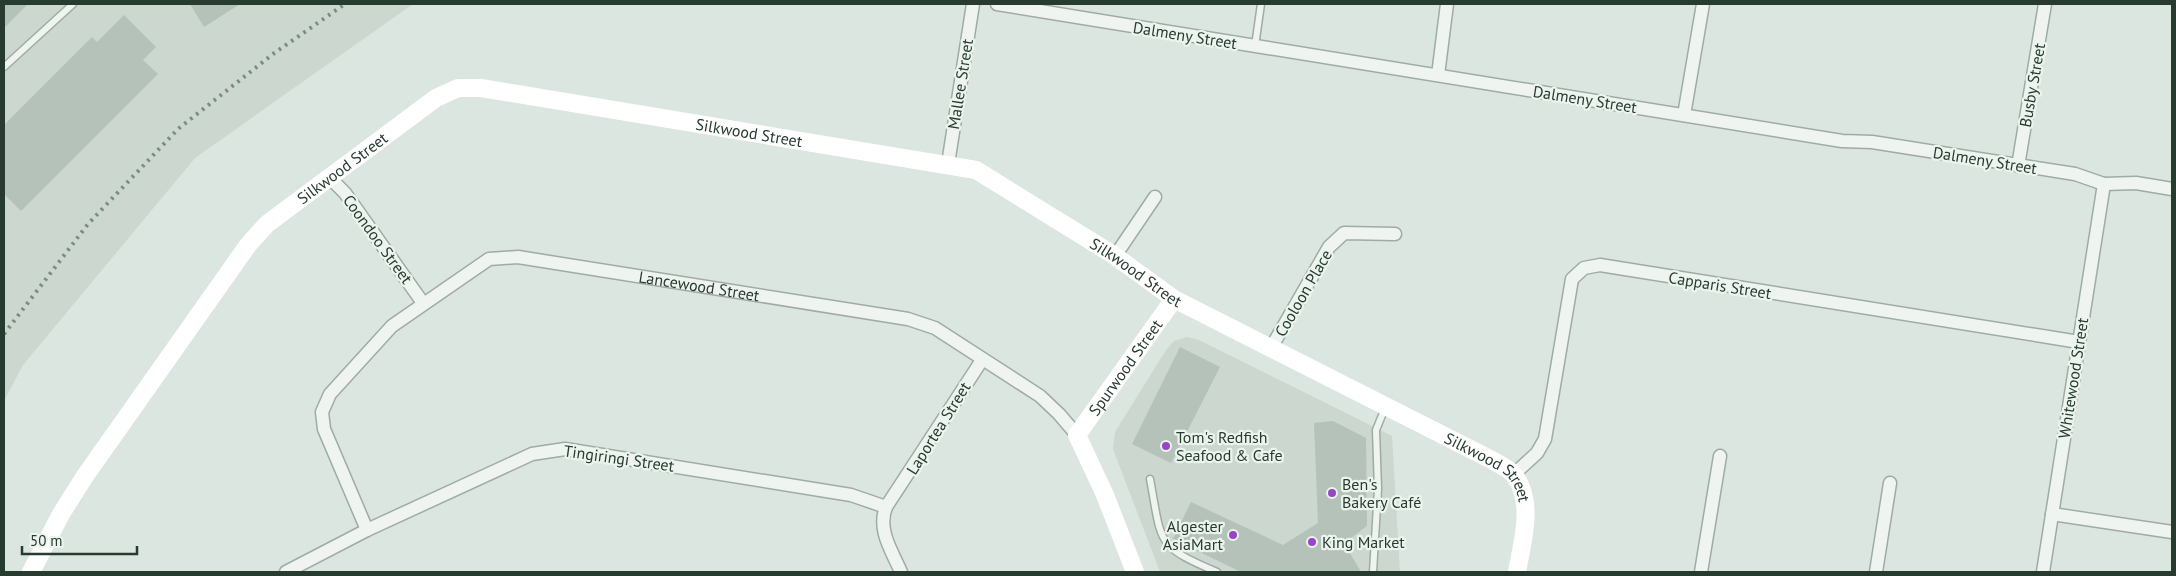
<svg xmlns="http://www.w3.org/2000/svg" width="2176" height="576" font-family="'PT Sans',sans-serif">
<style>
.built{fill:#cbd7cf}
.building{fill:#b4c2ba}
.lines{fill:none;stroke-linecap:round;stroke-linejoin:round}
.lane-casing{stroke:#9eaca4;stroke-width:9}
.street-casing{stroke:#9eaca4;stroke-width:15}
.lane{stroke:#eff4f1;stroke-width:6}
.street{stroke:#eff4f1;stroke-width:12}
.secondary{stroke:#fff;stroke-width:18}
.rail{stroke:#778e80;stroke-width:4;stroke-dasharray:2.5 5;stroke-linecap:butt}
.poi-dot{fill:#9746c6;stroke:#ecf4ee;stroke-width:2}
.labels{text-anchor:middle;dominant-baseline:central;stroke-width:4.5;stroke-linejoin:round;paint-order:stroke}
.street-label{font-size:16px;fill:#273b2f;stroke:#ecf4ee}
.poi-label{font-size:16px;fill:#273b2f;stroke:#ecf4ee;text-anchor:start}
</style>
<rect width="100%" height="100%" fill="#dce6e0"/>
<path class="built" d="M4,4H413L195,158L23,365L4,401Z
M1187,337L1199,340L1392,436L1400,572H1160L1113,449L1115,432L1166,350L1174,341Z"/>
<path class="building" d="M4,4H28L4,28Z
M190,4H240L204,27Z
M124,15L156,47L143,60L158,74L21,211L4,194V125L92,37L97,42Z
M1180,347L1220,367L1171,463L1132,444Z
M1333,421L1366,438L1367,526L1344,543L1361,572H1241L1173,539L1191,502L1283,545L1318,523L1314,423Z"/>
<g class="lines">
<defs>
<path id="lane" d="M1255,46L1261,4
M4,67L73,4
M1150,479C1162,543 1155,546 1217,572
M1373,572L1378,489L1376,430L1385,408"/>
<g id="street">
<path d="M997,4L1842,141L1872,142L2075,174L2104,184L2136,183L2172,189"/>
<path d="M1438,75L1447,4"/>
<path d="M1684,115L1703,4"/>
<path d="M948,164L973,4"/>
<path d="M2018,166L2045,4"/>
<path d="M330,178L345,193L423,303"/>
<path d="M1115,256L1155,197"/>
<path d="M1271,348L1329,247L1344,233L1395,234"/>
<path d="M1514,474L1537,453L1545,439L1572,279L1584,268L1600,265L2079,342"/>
<path d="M2052,514L2172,532"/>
<path id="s1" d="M367,530L324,429L322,412L330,394L392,326L489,259L518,257L908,319L935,328L1040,396L1059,414L1077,435"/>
<path d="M286,572L367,530L532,454L565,449L851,495L886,507"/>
<path d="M901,572C892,551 877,530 886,507L982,360"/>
<path d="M1701,572L1720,456"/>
<path d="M1876,572L1890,483"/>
<path d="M2043,572L2104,184"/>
</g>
</defs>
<use href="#lane" class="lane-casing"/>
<use href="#street" class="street-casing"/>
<use href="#lane" class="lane"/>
<use href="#street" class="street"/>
<g class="secondary">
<path id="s2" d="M31,572L61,514L85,476L248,245L267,224L436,98L458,88H481L976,170L1115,256L1174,299L1492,460C1498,464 1509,468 1514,475C1535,501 1522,543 1517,572"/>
<path id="s3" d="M1135,572L1105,495L1077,435L1174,299"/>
</g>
<path class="rail" d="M4,334L88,224L178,129L273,54L345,4"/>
</g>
<g class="poi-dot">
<circle cx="1166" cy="446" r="5"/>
<circle cx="1332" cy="493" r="5"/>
<circle cx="1233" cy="535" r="5"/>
<circle cx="1312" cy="542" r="5"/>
</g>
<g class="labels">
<g class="street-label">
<text transform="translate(1185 35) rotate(9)">Dalmeny Street</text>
<text transform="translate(960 84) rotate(-81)">Mallee Street</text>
<text transform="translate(2032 85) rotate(-80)">Busby Street</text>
<text transform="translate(1585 99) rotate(9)">Dalmeny Street</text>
<text stroke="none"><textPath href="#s2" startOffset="951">Silkwood Street</textPath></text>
<text transform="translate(1985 160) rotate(9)">Dalmeny Street</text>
<text stroke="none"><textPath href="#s2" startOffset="515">Silkwood Street</textPath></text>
<text transform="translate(378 239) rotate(54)">Coondoo Street</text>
<text stroke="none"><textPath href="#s2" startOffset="1371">Silkwood Street</textPath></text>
<text transform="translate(1720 285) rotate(9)">Capparis Street</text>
<text stroke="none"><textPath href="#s1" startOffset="569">Lancewood Street</textPath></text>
<text transform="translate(1303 293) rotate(-60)">Cooloon Place</text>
<text stroke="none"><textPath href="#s3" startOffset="232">Spurwood Street</textPath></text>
<text transform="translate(2073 378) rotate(-81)">Whitewood Street</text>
<text transform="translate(938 428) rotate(-58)">Laportea Street</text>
<text transform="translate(619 458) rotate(8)">Tingiringi Street</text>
<text stroke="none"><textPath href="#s2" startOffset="1776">Silkwood Street</textPath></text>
</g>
<g class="poi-label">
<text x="1176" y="437">Tom's Redfish<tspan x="1176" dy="18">Seafood &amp; Cafe</tspan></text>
<text x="1342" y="484">Ben's<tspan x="1342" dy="18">Bakery Café</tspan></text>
<text x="1223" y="526" text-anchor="end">Algester<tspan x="1223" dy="18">AsiaMart</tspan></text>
<text x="1322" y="542">King Market</text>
</g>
</g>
<rect width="2176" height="576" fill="none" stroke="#273b2f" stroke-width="10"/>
<path d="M22 546v8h115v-8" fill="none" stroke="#273b2f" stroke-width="2.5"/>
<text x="30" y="546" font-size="15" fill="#273b2f" stroke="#ecf4ee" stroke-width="4" paint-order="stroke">50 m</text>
</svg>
